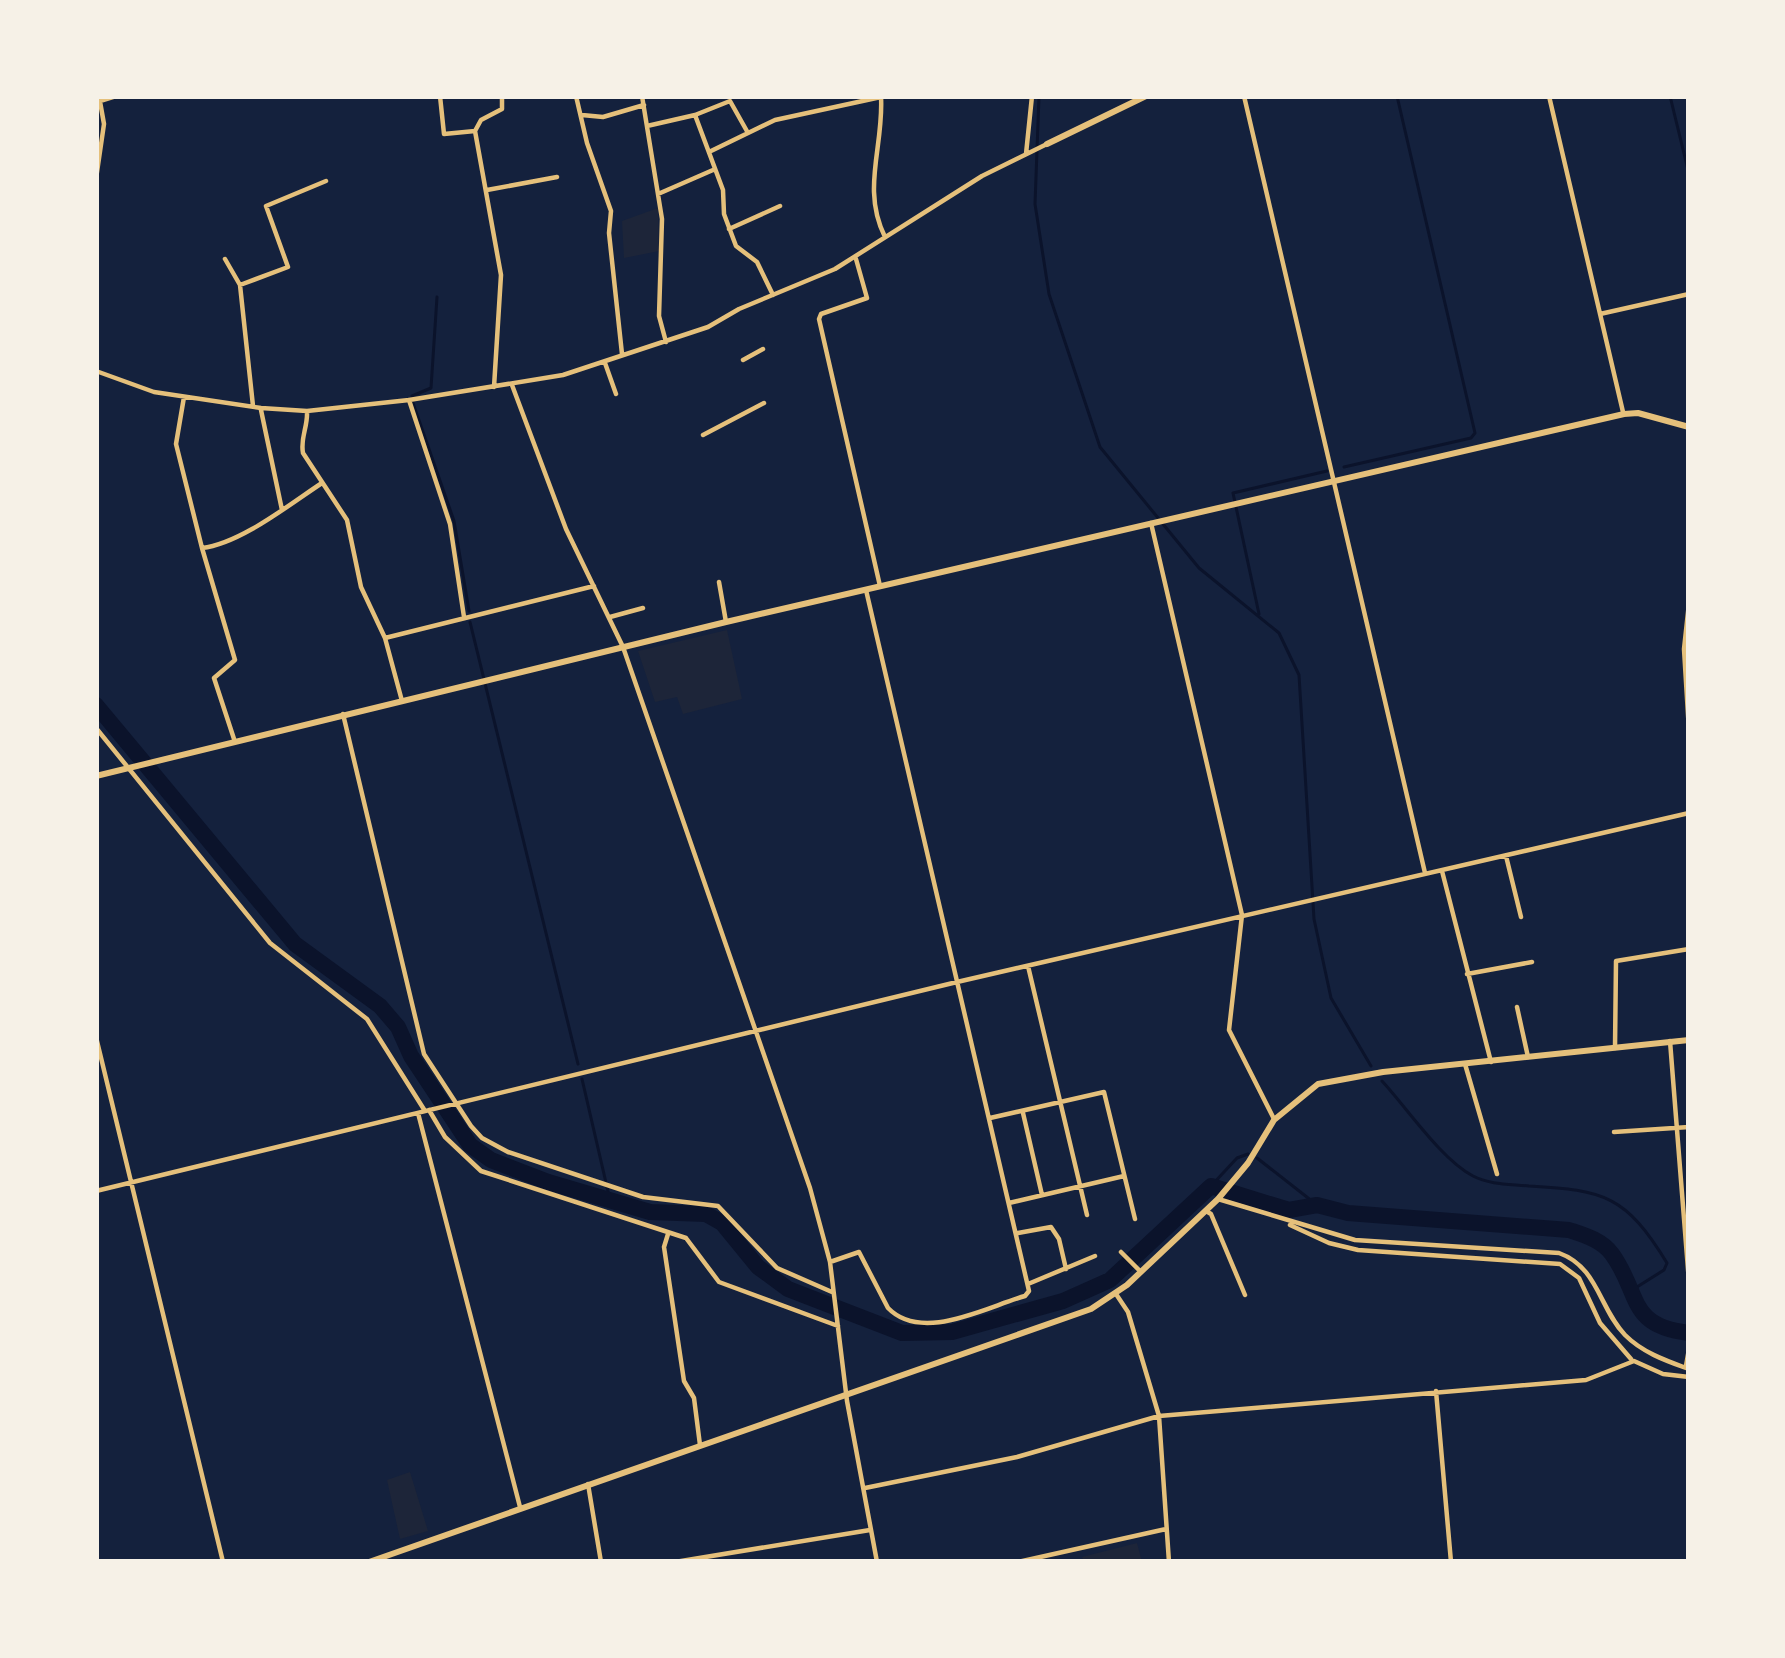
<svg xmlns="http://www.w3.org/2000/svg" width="1785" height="1658" font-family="'Work Sans',sans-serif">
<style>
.green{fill:#1d2539}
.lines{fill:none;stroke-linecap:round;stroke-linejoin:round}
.stream{stroke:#0b132b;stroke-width:3}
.river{stroke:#0b132b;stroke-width:16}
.minor{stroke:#e5c07b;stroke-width:4.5}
.tertiary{stroke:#e5c07b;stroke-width:6}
.primary{stroke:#e5c07b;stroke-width:6}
</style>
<rect width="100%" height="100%" fill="#14213d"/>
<path class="green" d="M658,208L659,251L624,258L622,221Z
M727,630L742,699L683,714L677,697L655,702L638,651Z
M410,1472L428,1531L400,1539L387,1480Z
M1137,1543L1142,1562H1084L1082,1557Z"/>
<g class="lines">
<path class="stream" d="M1039,96L1035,204L1049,294L1100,447L1199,568L1279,633L1299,675L1314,919L1331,998L1371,1066
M1670,96L1689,174
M412,396L431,388L437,297
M413,403L454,521L469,611
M1344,467L1471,438L1475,433L1397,96
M1259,614L1233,493L1327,471
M470,622L578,1064
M582,1079L610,1200
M1382,1081C1407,1108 1441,1159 1473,1176C1490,1185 1511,1184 1529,1186C1605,1190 1626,1196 1667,1263L1664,1270L1629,1292
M1257,1158L1317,1205
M1211,1186L1237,1158L1248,1154"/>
<path class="river" d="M96,705L295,944L380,1006L398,1027L411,1056L470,1145L491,1160L548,1182L650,1212L706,1214L722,1223L758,1267L788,1289L902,1333L952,1332L1063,1301L1110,1280L1211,1186L1289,1210L1317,1205L1348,1213L1569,1230C1584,1235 1602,1240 1612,1254C1641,1294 1627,1326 1689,1333"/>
<path class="minor" d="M440,96L444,134L475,131
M576,96L587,143L611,211L609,233L622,354
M642,96L662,219L659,316L666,342
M1244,96L1425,873
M1549,96L1623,412
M881,97C884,146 861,189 885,237
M100,101L116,96
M582,115L603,117L644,105
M695,115L723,190L724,214L736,246L757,262L773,295
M647,126L695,115L730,101L748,133
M711,151L775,120L881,97
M1026,154L1032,96
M96,179L104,124L99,96
M487,190L557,177
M658,194L713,170
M729,229L780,206
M225,259L240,285L253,406
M856,259L867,298L821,314L819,319L880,586
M240,285L288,267L266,206L326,181
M1600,314L1689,294
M743,360L763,349
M605,363L616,394
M96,371L154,392L261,408L307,411L409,400L563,375L708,327L739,309L835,269L982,176L1047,144
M512,385L566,529L623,647L810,1188L830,1262L847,1401L877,1562
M494,387L501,275L475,131L481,120L502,109V96
M184,397L176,444L202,548
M409,400L450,524L464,617
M261,410L282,510
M307,411C308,427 300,438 303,453L347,520L361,587L385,638L402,701
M703,435L764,403
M1151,523L1242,915L1229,1030L1274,1119
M719,582L726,622
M1689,603L1684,649L1689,731
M610,617L643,608
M385,638L594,586
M343,714L424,1054L471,1126L482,1138L508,1152L643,1197L718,1206L777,1268L832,1292
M96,728L270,943L367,1019L425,1111
M235,742L214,678L235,660L202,548C240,544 290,504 322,483
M1506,856L1521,917
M1442,871L1491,1062
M1028,966L1087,1215
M1467,974L1532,962
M1517,1007L1528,1057
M96,1037L223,1562
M1670,1041L1689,1282
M1615,1048L1616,961L1689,949
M1465,1064L1497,1174
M429,1110L445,1137L481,1171L686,1238L719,1282L838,1326
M418,1113L520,1507
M1023,1113L1042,1195
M990,1118L1104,1092L1135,1219
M1614,1132L1689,1127
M96,1191L957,982L1689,813
M1218,1199L1355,1240L1559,1253C1598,1267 1599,1308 1625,1335C1642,1352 1664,1360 1686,1368
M1009,1203L1124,1176
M1206,1211L1211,1214L1245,1295
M1290,1225L1329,1243L1358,1250L1560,1264L1579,1278L1600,1323L1631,1359
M1018,1233L1051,1227L1059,1239L1066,1269
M668,1234L664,1247L684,1381L694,1398L700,1445
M1121,1252L1141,1272
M830,1262L859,1252L888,1308C922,1343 986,1307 1025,1296L1029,1291L866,590
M1028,1284L1095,1256
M1116,1294L1128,1312L1159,1416L1169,1562
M1686,1366L1689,1349
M1436,1391L1451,1562
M588,1484L601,1562
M865,1488L1017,1457L1159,1416L1586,1380L1634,1361L1663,1374L1689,1377
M675,1562L870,1530
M1018,1562L1166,1529"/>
<path class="tertiary" d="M1047,144L1146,96
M96,776L726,622L1624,414L1638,413L1689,427"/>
<path class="primary" d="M369,1562L1091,1309L1127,1285L1218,1199L1248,1163L1274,1120L1318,1084L1383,1072L1689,1040"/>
</g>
<rect width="1785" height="1658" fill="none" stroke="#f6f1e7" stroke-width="198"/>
</svg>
